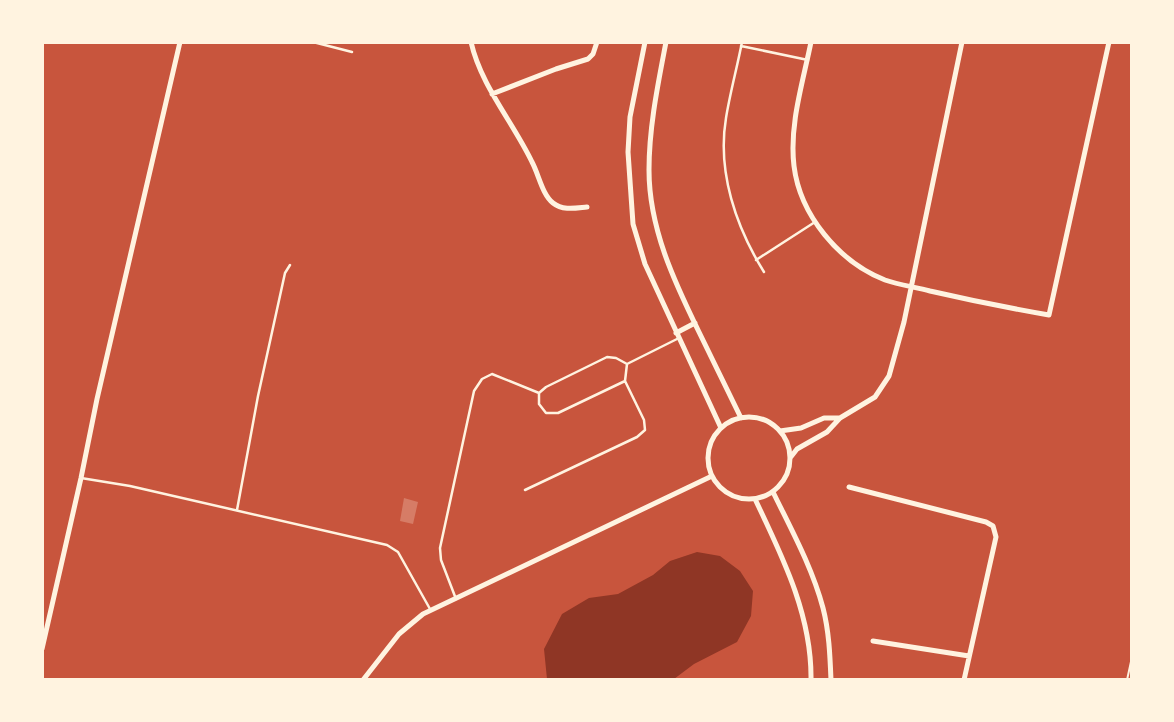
<svg xmlns="http://www.w3.org/2000/svg" width="1174" height="722" font-family="'Space Grotesk',sans-serif">
<style>
.water{fill:#8f3625}
.building{fill:#d67c66}
.lines{fill:none;stroke-linecap:round;stroke-linejoin:round}
.path{stroke:#fff3e0;stroke-width:2}
.service{stroke:#fff3e0;stroke-width:2.5}
.minor{stroke:#fff3e0;stroke-width:5}
</style>
<rect width="100%" height="100%" fill="#c8553d"/>
<path class="water" d="M697,552L720,556L740,571L753,591L751,616L737,642L694,664L674,679H547L544,649L562,614L589,598L618,594L653,575L670,561Z"/>
<path class="building" d="M404,498L418,502L413,524L400,521Z"/>
<g class="lines">
<path class="path" d="M1127,680L1132,657"/>
<path class="service" d="M313,42L352,52
M742,42C737,68 730,93 726,118C717,172 736,227 764,272
M741,46L808,60
M756,260L815,222
M607,357L616,358L627,364L625,381L558,413H546L539,404V393L546,387Z
M627,364L679,338
M81,478L130,486L387,545L398,552L430,609
M525,490L637,437L645,430L644,420L625,381
M237,510L258,396L285,273L290,265
M456,599L441,560L440,548L474,391L482,379L492,374L539,393"/>
<path class="minor" d="M471,42C481,86 513,122 532,162C539,175 542,194 553,203C563,211 576,208 587,207
M645,42L630,117L628,152L633,224L645,264L721,428
M666,42C658,84 649,127 649,170C649,228 674,281 699,332C713,361 727,389 741,418
M811,42C803,82 789,125 794,166C800,215 839,262 885,280C899,285 915,287 930,291C969,300 1009,308 1049,315L1109,42
M492,94L556,69L588,59L593,54L597,42
M676,333L695,323
M708 458a41 41 0 1 1 82 0a41 41 0 1 1-82 0Z
M780,431L801,428L824,418H840
M790,458L797,449L827,432L840,418L875,397L889,376L904,322L962,42
M849,487L986,522L993,526L996,537L964,680
M773,492C791,529 812,567 823,608C829,631 830,655 831,680
M755,499C782,556 812,615 811,680
M873,641L969,656
M42,649L81,478L97,399L180,42
M363,680L399,634L423,614L712,476"/>
</g>
<rect width="1174" height="722" fill="none" stroke="#fff3e0" stroke-width="88"/>
</svg>
